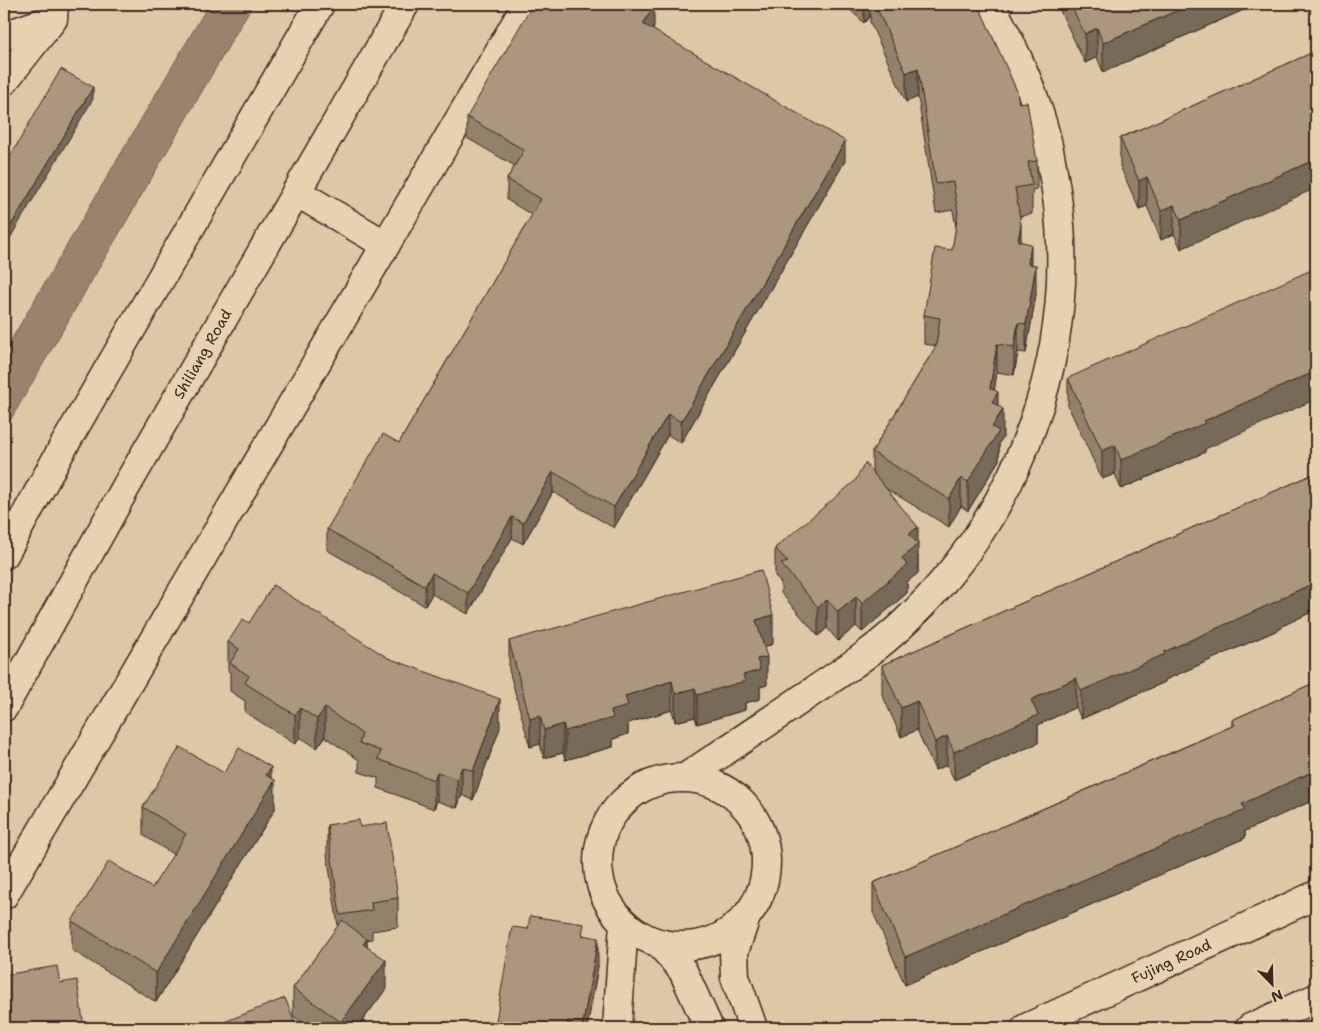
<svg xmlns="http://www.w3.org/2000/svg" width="1320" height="1032" font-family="'Shantell Sans',sans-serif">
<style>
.water{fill:#98846d;stroke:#73604d}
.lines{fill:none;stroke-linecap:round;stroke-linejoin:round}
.minor-casing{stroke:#3b2a1e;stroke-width:31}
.major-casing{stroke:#3b2a1e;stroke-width:31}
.highway-casing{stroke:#3b2a1e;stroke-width:31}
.minor{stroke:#e6d1b0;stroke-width:28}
.major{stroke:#e6d1b0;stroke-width:28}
.highway{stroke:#e6d1b0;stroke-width:28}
.wall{fill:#92826c;stroke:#3b2a1e}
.shaded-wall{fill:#776a58;stroke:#3b2a1e}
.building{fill:#aa977d;stroke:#3b2a1e}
.labels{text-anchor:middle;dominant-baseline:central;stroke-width:4.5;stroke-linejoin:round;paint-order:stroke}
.street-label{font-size:15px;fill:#3b2a1e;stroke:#e6d1b0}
</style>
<rect width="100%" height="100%" fill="#dcc7a7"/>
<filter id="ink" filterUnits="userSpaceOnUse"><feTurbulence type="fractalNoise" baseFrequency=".02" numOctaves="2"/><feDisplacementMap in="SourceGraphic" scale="10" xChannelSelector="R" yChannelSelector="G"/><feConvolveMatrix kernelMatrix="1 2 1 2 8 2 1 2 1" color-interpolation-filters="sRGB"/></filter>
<g filter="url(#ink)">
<path class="water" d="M209,4H253L4,431V352Z"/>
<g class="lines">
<defs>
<path id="minor" d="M4,36L53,19
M4,81L53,19L54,4
M296,192L386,245
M685,778C725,751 764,725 803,698C839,674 875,651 906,621C1021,511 1080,349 1056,190C1052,165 1048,140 1040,116C1028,77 1010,40 990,4
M598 862a84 84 0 1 1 168 0a84 84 0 1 1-168 0Z
M4,895L527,4
M746,917L734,952L735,977L753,1028
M659,943L683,971L709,1028
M617,1028L624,923"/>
<g id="major">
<path id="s1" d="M1026,1028L1316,895"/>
<path d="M1250,1028L1316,998"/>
</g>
<g id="highway">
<path d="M4,555L62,449L320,4"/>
<path id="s2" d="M4,707L127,485L405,4"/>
</g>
</defs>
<use href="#minor" class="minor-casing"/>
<use href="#major" class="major-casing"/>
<use href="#highway" class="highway-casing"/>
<use href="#minor" class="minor"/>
<use href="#major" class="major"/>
<use href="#highway" class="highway"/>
</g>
<path class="wall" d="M844,4H978L1019,103L1037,161V189L1032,190V214L1020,216L1021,242L1031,265L1036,294L1026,353L1018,352L1014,375L997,372L994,390L1003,437L999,443V460L968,511L961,506L949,527L887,489L918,556V573L907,582V593L862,632L856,626L838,641L827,628L818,636L781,593V583L775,576V548L872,472V452L936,346L924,344V315L952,250L956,227L953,210L936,213L918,97L906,102L870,22V16L864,23Z
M1057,4H1257L1103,72L1097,57L1085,63Z
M654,26L653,30L845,161L681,443L668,435L614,528L553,492L523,544L512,538L468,614L432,594L425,606L327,550V529L399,443L532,215L507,200V179L515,166L467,138V117Z
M1316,51L1181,249L1174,234L1161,240L1147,206L1139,209L1120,166V138Z
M1068,378L1205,449V452L1121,489L1115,474L1102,479L1068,406Z
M1316,473V610L1282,626V628L1165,680V682L1081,719L1076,707L1038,725V743L954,780L947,765L935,770L917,730L901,737L882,694V665Z
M249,623L388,658L500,728L473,800L462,795L457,808L437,801L434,809L378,788V778L359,772V760L325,737L317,748L300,737L295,744L245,712V701L230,691V672L228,671V642Z
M509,641L773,644L764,647L767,685L760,687V699L745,703V710L697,724L695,717L675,722L672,710L628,723V734L613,739V747L565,760L563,753L544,758L540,744L530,747L509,670Z
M1316,682V799L1245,831V838L905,985L873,912V883L1232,726V720Z
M224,773L271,778L275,809L156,1002L72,950V921L152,888L174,855L143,835V807Z
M327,825L360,827L398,898V927L372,931V939L367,940V947L386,989L357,1028H309L293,1016V988L338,926L327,854Z
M528,929L584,935L598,966L587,1028H479H496V1021Z"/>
<path class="shaded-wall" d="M864,4H870V16L864,23Z
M1192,4H1257L1103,72V43Z
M654,6V26L643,45V24Z
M1097,28V57L1085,63V34Z
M918,68V97L906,102V73Z
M93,87V99L4,248V237Z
M845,141V161L681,443V422Z
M1316,159V188L1181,249V220Z
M1147,177V206L1139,209V181Z
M1174,205V234L1161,240V211Z
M1021,224V253L1018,241Z
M1031,244V272L1028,264Z
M1036,265V294L1026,353V324Z
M1018,323V352L1014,375V347Z
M997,344V372L993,400L998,392V418L1003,409V437L999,443V460L968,511V482L990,388Z
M1316,371V399L1205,449V452L1121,489V460L1204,421Z
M668,414V435L614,528V507Z
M1115,445V474L1102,479V451Z
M553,472V492L523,544V523Z
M961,478V506L949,527V499Z
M512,517V538L468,614V593Z
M918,527V573L907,582V593L862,632V603L902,558L909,534Z
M432,573V594L425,606V586Z
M1316,582V610L1282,626V628L1165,680V682L1081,719V691L1164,652Z
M856,597V626L838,641V612Z
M827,600V628L818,636V607Z
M773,615V644L756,649V620Z
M767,657V685L760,687V699L745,703V710L697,724V695L743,675L757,659Z
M1076,678V707L1038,725V743L954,780V752L1031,700Z
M672,681V710L628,723V734L613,739V747L565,760V731L625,696Z
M695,688V717L675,722V694Z
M500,699V728L473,800V771Z
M917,701V730L901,737V708Z
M300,708V737L295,744V715Z
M325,708V737L317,748V719Z
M540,716V744L530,747V719Z
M563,724V753L544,758V730Z
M947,736V765L935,770V742Z
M271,767V788L275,780V809L156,1002V973L266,775Z
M462,767V795L457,808V779Z
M1316,770V799L1245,831V838L905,985V957Z
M437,772V801L434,809V780Z
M598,938V966L587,1028H583V1023Z
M367,939V967L363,944Z
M386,960V989L357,1028H341V1022Z"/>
<path class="building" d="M533,4H651L654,6L643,24L845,141L681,422L668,414L614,507L553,472L523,523L512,517L468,593L432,573L425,586L327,529L383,434L399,443L541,199L507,179L524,150L467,117Z
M875,4H978L1017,91L1019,103L1027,102L1037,161L1028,162L1032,185L1015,188L1021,224L1018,241L1031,244L1028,264L1036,265L1026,324L1018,323L1014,347L997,344L990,388L998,392L992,402L1003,409L992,427L999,431L968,482L961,478L949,499L872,452L936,346L940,318L924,315L935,248L952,250L958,213L953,182L936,184L918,68L906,73Z
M1070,4H1192L1103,43L1097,28L1085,34Z
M1316,51V159L1181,220L1174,205L1161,211L1147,177L1139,181L1120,138Z
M61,69L93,87L4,237V164L5,165Z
M1316,268V371L1204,421L1205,423L1121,460L1115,445L1102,451L1068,378Z
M865,463L918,527L909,534L918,544L902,558L907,565L862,603L856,597L838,612L827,600L818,607L781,564L788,562L775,548L855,481Z
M1316,473V582L1281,598L1282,599L1164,652L1165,654L1081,691L1076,678L1031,700L1038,715L954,752L947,736L935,742L917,701L901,708L882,665Z
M761,570L773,615L756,620L767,657L757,659L760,670L743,675L745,681L697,695L695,688L675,694L672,681L625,696L628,706L611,711L613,718L565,731L563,724L544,730L540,716L530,719L509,641Z
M273,585L388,658L500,699L473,771L462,767L457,779L437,772L434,780L378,759L381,751L359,743L362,734L325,708L317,719L300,708L295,715L245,683L249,676L230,663L239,649L228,642L243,619L249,623Z
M1316,682V770L1242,804L1245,810L905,957L873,883L1235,725L1232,720Z
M180,747L224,773L239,748L271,767L266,775L275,780L156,973L72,921L109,861L152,888L186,834L143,807Z
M359,820L360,827L387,823L398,898L371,902L372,910L340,915L327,825Z
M530,916L584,924L582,935L598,938L583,1023L568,1021L567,1028H534L496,1021L512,927L528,929Z
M342,920L367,939L363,944L386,960L341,1022L293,988Z
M57,966L60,983L77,980L84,1028H4V987H5L4,975Z
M285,998L297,1028H209Z
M489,1020L496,1028H479Z"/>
</g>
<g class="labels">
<g class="street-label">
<text stroke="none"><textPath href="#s2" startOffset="405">Shiliang Road</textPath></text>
<text stroke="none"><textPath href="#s1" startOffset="160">Fujing Road</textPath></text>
</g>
</g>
<rect width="1320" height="1032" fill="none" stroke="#e6d1b0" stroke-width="20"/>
<rect x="10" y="10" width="1300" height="1012" fill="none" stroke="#3b2a1e" stroke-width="2" filter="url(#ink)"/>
<g transform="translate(1272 984) rotate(157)" stroke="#e6d1b0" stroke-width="4" paint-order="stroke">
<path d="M0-4L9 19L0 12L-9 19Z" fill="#3b2a1e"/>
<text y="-8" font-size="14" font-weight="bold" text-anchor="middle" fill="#3b2a1e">N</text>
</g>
</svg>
